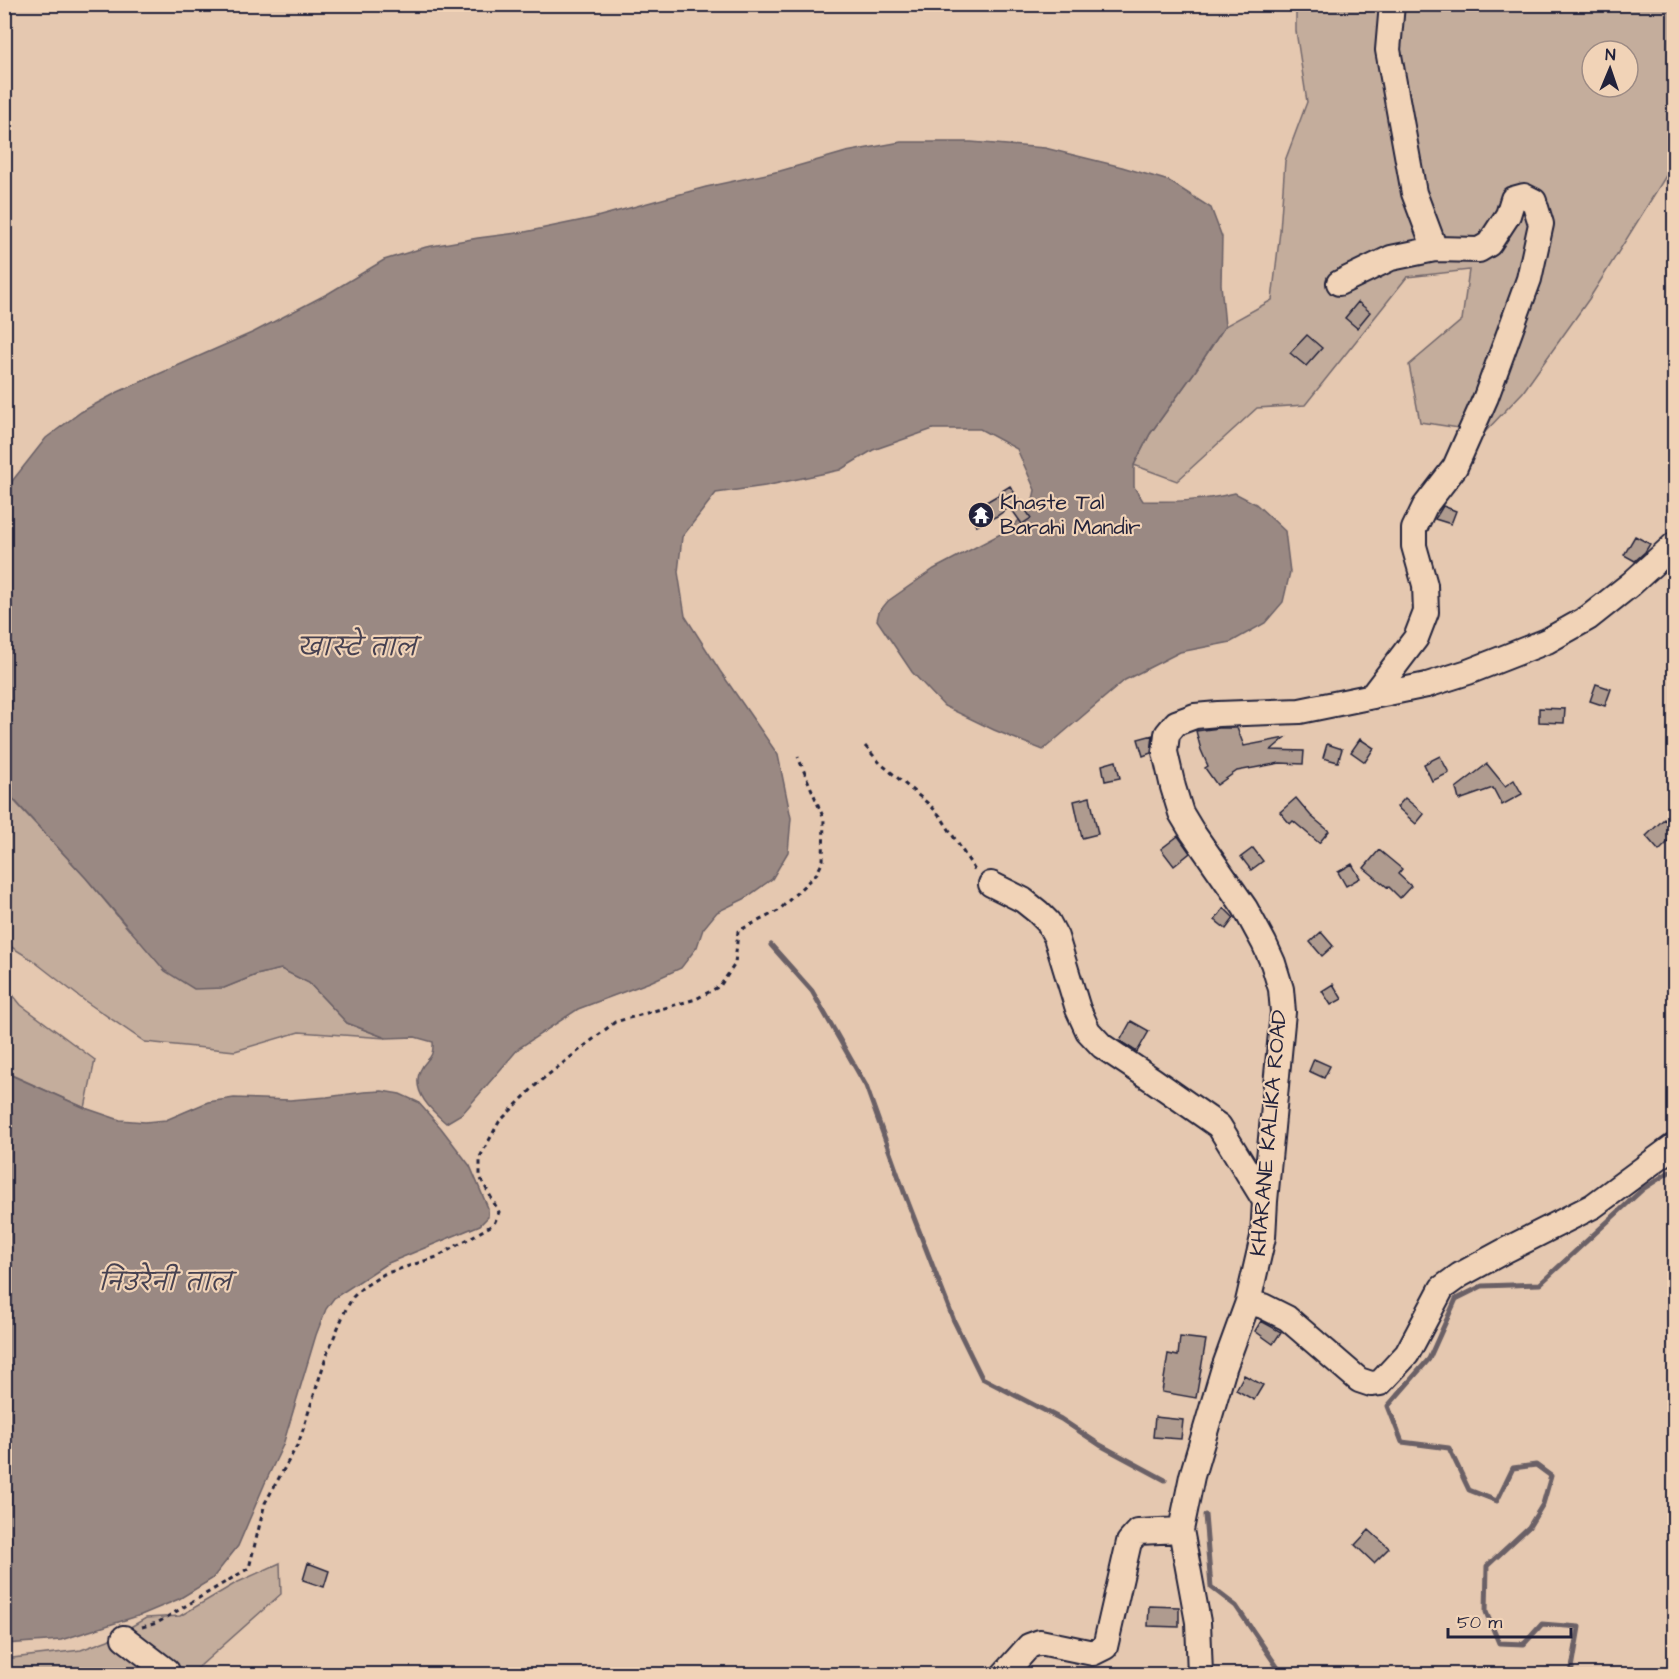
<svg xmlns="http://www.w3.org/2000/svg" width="1679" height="1679" font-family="'Architects Daughter','Playpen Sans Deva',sans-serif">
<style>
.green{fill:#c4ad9c;stroke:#73686c;stroke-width:1.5;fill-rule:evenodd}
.water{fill:#9a8983;stroke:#6a6066;stroke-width:1.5}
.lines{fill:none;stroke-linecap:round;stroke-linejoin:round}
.stream{stroke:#6a6066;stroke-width:5}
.building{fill:#af9b8f;stroke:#22223b;stroke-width:1.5}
.minor-casing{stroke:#22223b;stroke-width:28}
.path{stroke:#22223b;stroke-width:3;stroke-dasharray:4.5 4.5;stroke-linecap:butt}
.minor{stroke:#f1d3b7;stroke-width:24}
.labels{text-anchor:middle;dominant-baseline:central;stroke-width:4.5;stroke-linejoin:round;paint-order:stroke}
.poi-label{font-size:22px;fill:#22223b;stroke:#f1d3b7;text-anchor:start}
.street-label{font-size:22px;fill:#22223b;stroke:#f1d3b7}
.water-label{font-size:24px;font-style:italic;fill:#464151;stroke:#f1d3b7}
</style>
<rect width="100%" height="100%" fill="#e5c8b0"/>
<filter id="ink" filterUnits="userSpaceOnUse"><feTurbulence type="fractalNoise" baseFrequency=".0167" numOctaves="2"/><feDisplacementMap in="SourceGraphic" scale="12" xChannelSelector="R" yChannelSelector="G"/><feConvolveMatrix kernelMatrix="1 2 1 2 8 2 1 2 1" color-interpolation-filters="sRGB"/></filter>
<g filter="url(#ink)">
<path class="green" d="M1296,5H1674V163L1589,299L1523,392L1485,432L1420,422L1409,365L1462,320L1469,270L1407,277L1305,405L1257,408L1177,481L1134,465L1150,434L1196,370L1225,326L1272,300L1280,231L1285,161L1307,102L1296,31ZM1592,51H1628V87H1592Z
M4,790L86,878L129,930L224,988L256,975L281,969L309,983L347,1023L386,1038L299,1032L235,1051L145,1042L85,1001L31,959L5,943Z
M4,984L21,1005L95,1060L85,1108L5,1072Z
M280,1563L281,1594L191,1674H5L4,1659L81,1650L108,1640L146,1618L180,1616L236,1583Z"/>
<path class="water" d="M901,142H971L1045,148L1122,167L1169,181L1211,208L1222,237L1221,284L1225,326L1196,370L1150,434L1134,465V487L1143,501C1177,502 1202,501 1235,493L1256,504L1285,531L1290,572L1283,602L1265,623L1231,642L1180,652L1125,680L1043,750L994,730L944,706L912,672L877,620L879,612L888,601L934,569L1012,528L1032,505L1035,490L1017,449L980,429H933L873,450L840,470L765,486L716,493L682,537L678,572L685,616L720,671L778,755L791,818L788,852L772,879L744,899L717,912L703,929L697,947L681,968L650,982L578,1009L519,1048L463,1113L446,1123C432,1111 411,1092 420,1071C426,1057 434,1061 433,1042L415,1037L386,1038L347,1023L309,983L281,969L256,975L224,988L194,989L165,971L86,878L5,790L4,500L13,480L46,438L81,412L118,392L254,332L329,293L384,260L426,247L478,238L525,232L593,218L706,187L780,171L846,152Z
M4,1072L85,1108L120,1120L145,1122L166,1120L208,1102L234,1098L290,1100L327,1097L364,1092L382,1091L400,1094L418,1102L441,1128L470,1166L488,1208V1217L480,1225L386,1264L334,1298L326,1309L316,1335L283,1445L265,1483L238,1546L212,1579L179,1599L141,1615L61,1640L6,1644L4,1643Z"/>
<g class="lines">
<path class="stream" d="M771,945L812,991L866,1086L904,1192L954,1321L982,1378L1061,1419L1100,1445L1165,1480
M1205,1515L1211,1587L1236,1606L1282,1674
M1571,1674L1579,1627L1542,1624L1524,1644L1499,1643L1486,1612L1487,1566L1529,1527L1543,1504L1551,1476L1536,1465L1513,1468L1497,1501L1469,1490L1449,1448L1402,1442L1388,1406L1429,1359L1456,1299L1482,1286L1540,1284L1643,1189L1674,1169"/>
</g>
<path class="building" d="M1358,302L1370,312L1357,328L1345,318Z
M1307,335L1322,348L1306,366L1290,353Z
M1010,486L1031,518L1022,524L1010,507L997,516L977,526L969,512L1000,494L999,493Z
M1443,506L1456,511L1451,524L1435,519Z
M1635,536L1650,544L1645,552L1635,561L1624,555Z
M1596,684L1611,689L1605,706L1590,701Z
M1539,708L1565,709L1564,723L1539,722Z
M1219,728H1237L1244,746L1285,738L1271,750L1304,751L1303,764L1280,763L1237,771L1217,785L1205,768L1208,766L1201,750L1196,731Z
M1153,735L1151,753L1143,756L1138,739Z
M1360,739L1374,748L1365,762L1351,752Z
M1327,744L1342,749L1338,762L1323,758Z
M1440,756L1449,773L1432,781L1424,764Z
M1116,761L1120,778L1105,781L1102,765Z
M1487,764L1505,786L1514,780L1522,794L1502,805L1493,788L1459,800L1456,788Z
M1090,797L1098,834L1082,838L1074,801Z
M1296,798L1311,816L1329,831L1319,843L1293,821L1290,824L1280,812Z
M1405,798L1424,814L1416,824L1397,807Z
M1664,819L1674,830V836L1659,851L1646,836Z
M1178,836L1190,853L1174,866L1161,849Z
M1253,848L1263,861L1251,870L1241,857Z
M1379,850L1402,869L1398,874L1411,886L1400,898L1388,886L1387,887L1364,868Z
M1352,864L1360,878L1346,886L1338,872Z
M1224,908L1234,918L1226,929L1215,920Z
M1321,932L1333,946L1322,956L1310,942Z
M1333,984L1342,999L1331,1005L1322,991Z
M1131,1021L1149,1031L1137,1052L1120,1041Z
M1314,1059L1330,1066L1324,1078L1309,1071Z
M1261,1321L1281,1332L1273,1344L1255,1331Z
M1180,1337L1206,1340L1196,1398L1162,1392L1168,1354L1178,1356Z
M1244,1375L1263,1385L1254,1400L1236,1390Z
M1155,1417L1183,1420L1181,1439L1153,1437Z
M1369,1530L1389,1548L1374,1563L1355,1545Z
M308,1563L329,1571L324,1587L303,1580Z
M1149,1606L1179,1607V1627L1148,1626Z"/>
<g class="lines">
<defs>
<path id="minor" d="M1392,4L1388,50L1414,193L1435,249
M1339,283L1391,258L1435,249L1479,250L1489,244L1508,215L1513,199L1524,196L1534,201L1541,224L1529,279L1486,397L1455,467L1425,506L1414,529V546L1425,585L1426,612L1416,638L1372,696
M991,884L1023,900L1038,912L1048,922L1056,937L1078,1009L1088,1031L1102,1046L1153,1080L1219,1126L1265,1201
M1248,1302L1263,1306L1287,1318L1359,1380L1371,1384L1380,1383L1407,1354L1442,1288L1460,1275L1508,1249L1593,1206L1674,1146
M124,1638L167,1671L168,1674
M1004,1674L1029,1646L1040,1642L1093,1653L1105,1647L1129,1542L1138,1532L1181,1530
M1200,1674L1198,1622L1181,1530L1192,1476L1224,1368L1248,1302L1263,1237L1265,1201L1283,1012L1281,989L1273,963L1264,943L1245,908L1193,833L1181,813L1173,787L1165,752L1167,734L1176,723L1195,716L1218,714L1300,711L1427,685L1468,672L1547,641L1588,618L1631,584L1674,545"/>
</defs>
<use href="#minor" class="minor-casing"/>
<path class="path" d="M865,746L880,763L931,806L941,817L976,872
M142,1627L157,1623L249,1568L265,1503L299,1442L328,1351L346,1309L353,1297L362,1288L384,1274L437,1257L494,1224L499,1212L480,1177V1157L499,1122L539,1082L615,1022L696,999L720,986L735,964L738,931L778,911L817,873L823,861L824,819L798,757"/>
<use href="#minor" class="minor"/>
</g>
</g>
<defs>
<symbol id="temple-disc" viewBox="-11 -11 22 22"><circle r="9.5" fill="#22223b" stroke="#f1d3b7"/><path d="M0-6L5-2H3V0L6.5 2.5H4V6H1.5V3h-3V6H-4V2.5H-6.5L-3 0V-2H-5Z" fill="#fff"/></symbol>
</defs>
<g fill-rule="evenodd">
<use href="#temple-disc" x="966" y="500" width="30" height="30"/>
</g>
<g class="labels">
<g class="poi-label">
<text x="1000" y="502">Khaste Tal<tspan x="1000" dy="25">Barahi Mandir</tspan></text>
</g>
<g class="street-label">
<text transform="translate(1269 1133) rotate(-85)">KHARANE KALIKA ROAD</text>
</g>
<g class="water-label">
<text x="357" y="648">खास्टे ताल</text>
<text x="165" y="1283">निउरेनी ताल</text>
</g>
</g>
<rect width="1679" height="1679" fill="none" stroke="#f1d3b7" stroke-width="24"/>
<rect x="12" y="12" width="1655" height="1655" fill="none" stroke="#22223b" stroke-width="2" filter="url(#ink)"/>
<g transform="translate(1610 69) rotate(2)"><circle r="28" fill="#f1d3b7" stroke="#9e8c85" stroke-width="1.5"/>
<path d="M0-4.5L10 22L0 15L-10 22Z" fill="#22223b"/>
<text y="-9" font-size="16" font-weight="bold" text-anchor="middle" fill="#22223b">N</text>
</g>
<path d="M1448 1628v9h123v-9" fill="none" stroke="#22223b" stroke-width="3"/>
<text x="1457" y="1628" font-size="18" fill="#22223b" stroke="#f1d3b7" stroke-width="4.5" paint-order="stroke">50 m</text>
</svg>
